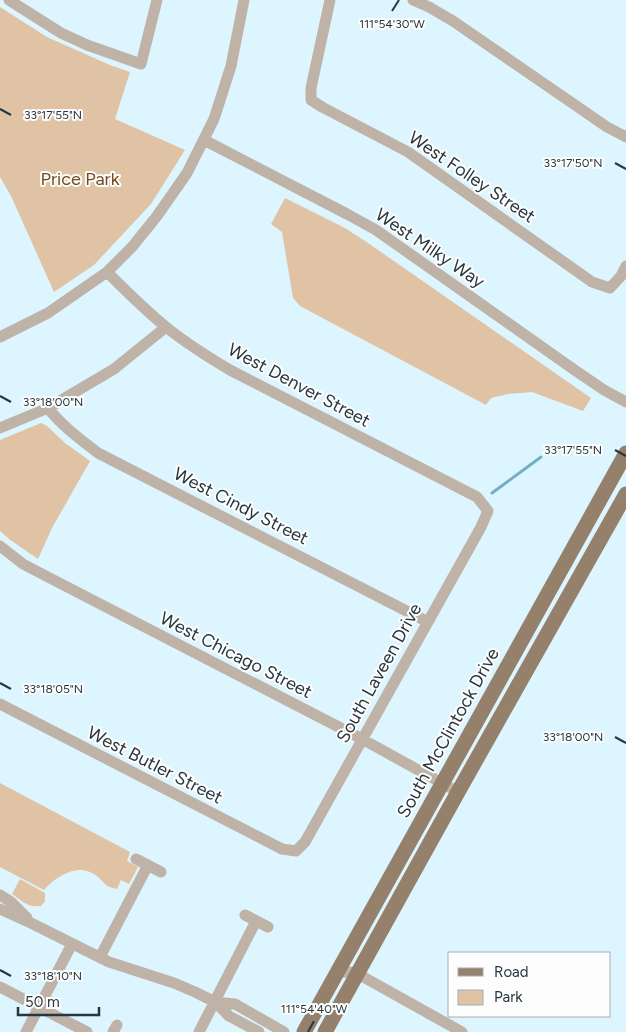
<svg xmlns="http://www.w3.org/2000/svg" width="626" height="1032" font-family="Figtree,sans-serif">
<style>
.green{fill:#e0c3a4}
.lines{fill:none;stroke-linecap:round;stroke-linejoin:round}
.stream{stroke:#73aec7;stroke-width:3}
.minor{stroke:#bfb3a8;stroke-width:11}
.major{stroke:#95806b;stroke-width:15}
.ticks{fill:none;stroke:#27373e;stroke-width:2}
.labels{text-anchor:middle;dominant-baseline:central;stroke-width:4;stroke-linejoin:round;paint-order:stroke}
.street-label{font-size:18px;fill:#27373e;stroke:#fdfdfd}
.park-label{font-size:18px;fill:#724c1d;stroke:#fdfdfd}
.ticks-label{font-size:12px;text-anchor:middle;fill:#27373e;stroke:#fdfdfd;stroke-width:4;stroke-linejoin:round;paint-order:stroke}
</style>
<rect width="100%" height="100%" fill="#ddf5ff"/>
<path class="green" d="M0,7L47,37L110,65L130,72L115,119L185,150L151,204L94,265L54,292L11,196L0,177Z
M285,198L345,228L368,243L591,398L583,411L532,392L508,394L491,398L486,405L300,306L293,298L282,232L271,224Z
M41,423L47,426L65,443L90,461L52,528L38,559L9,539L0,531V440Z
M0,783L130,852L127,861L138,867L129,884L121,880L117,889C104,886 107,885 98,877C80,861 57,875 44,890L0,867Z
M20,879L45,893V901L41,906C28,908 22,901 12,894Z"/>
<g class="lines">
<path class="stream" d="M492,493L541,457"/>
<path class="minor" d="M9,0L61,33L87,45L141,64L157,0
M330,0L311,88V100L322,107L408,152L592,282L610,288L621,276L626,266
M413,0L429,7L453,21L607,127L626,137
M204,140L347,214L376,230L576,371L604,390L626,402
M0,337L48,313L107,272L132,247L157,216L187,173L214,119L231,66L244,0
M48,408C62,426 80,439 98,453L428,622
M0,428L48,408L114,369L166,327
M0,546L23,564L44,575L362,739L458,792
M0,704L282,849L296,851L305,842L481,527L488,511L477,497L230,370C208,357 186,343 166,327C145,310 126,291 107,272
M136,859L161,872
M0,895L11,902L27,918
M0,909L33,924L109,962L174,983L195,992L215,1002L229,1016L259,1032
M245,915L268,927
M100,957L148,865
M335,974C344,972 349,970 358,974L462,1032
M0,987L87,1032
M215,1002L235,1004L284,1032
M26,1032L72,944
M113,1032L117,1025
M199,1032L256,921"/>
<path class="major" d="M304,1032L626,453
M325,1032L458,792L626,494"/>
</g>
<path class="ticks" d="M392,11L399,0M0,109L11,115M615,163L626,169M0,396L11,402M615,450L626,456M0,683L11,689M615,737L626,743M0,970L11,976M308,1032L314,1021"/>
<g class="labels">
<g class="street-label">
<text transform="translate(472 177) rotate(34)">West Folley Street</text>
<text transform="translate(430 248) rotate(34)">West Milky Way</text>
<text transform="translate(299 385) rotate(28)">West Denver Street</text>
<text transform="translate(241 506) rotate(27)">West Cindy Street</text>
<text transform="translate(236 655) rotate(27)">West Chicago Street</text>
<text transform="translate(379 673) rotate(-61)">South Laveen Drive</text>
<text transform="translate(448 733) rotate(-61)">South McClintock Drive</text>
<text transform="translate(155 765) rotate(27)">West Butler Street</text>
</g>
<g class="park-label">
<text x="80" y="179">Price Park</text>
</g>
</g>
<g class="ticks-label">
<text x="392" y="28">111°54'30"W</text>
<text x="53" y="119">33°17'55"N</text>
<text x="573" y="167">33°17'50"N</text>
<text x="53" y="406">33°18'00"N</text>
<text x="573" y="454">33°17'55"N</text>
<text x="53" y="693">33°18'05"N</text>
<text x="573" y="741">33°18'00"N</text>
<text x="53" y="980">33°18'10"N</text>
<text x="314" y="1013">111°54'40"W</text>
</g>
<rect x="448" y="952" width="162" height="65" fill="#fdfdfd" stroke="#a7aeb1"/>
<rect x="458" y="968" width="25" height="8" fill="#95806b" stroke="#a7aeb1"/>
<text x="494" y="977" font-size="15" fill="#27373e">Road</text>
<rect x="458" y="990" width="25" height="15" fill="#e0c3a4" stroke="#a7aeb1"/>
<text x="494" y="1002" font-size="15" fill="#27373e">Park</text>
<path d="M18 1007v8h81v-8" fill="none" stroke="#27373e" stroke-width="2.5"/>
<text x="25" y="1007" font-size="15" fill="#27373e" stroke="#fdfdfd" stroke-width="4" paint-order="stroke">50 m</text>
</svg>
